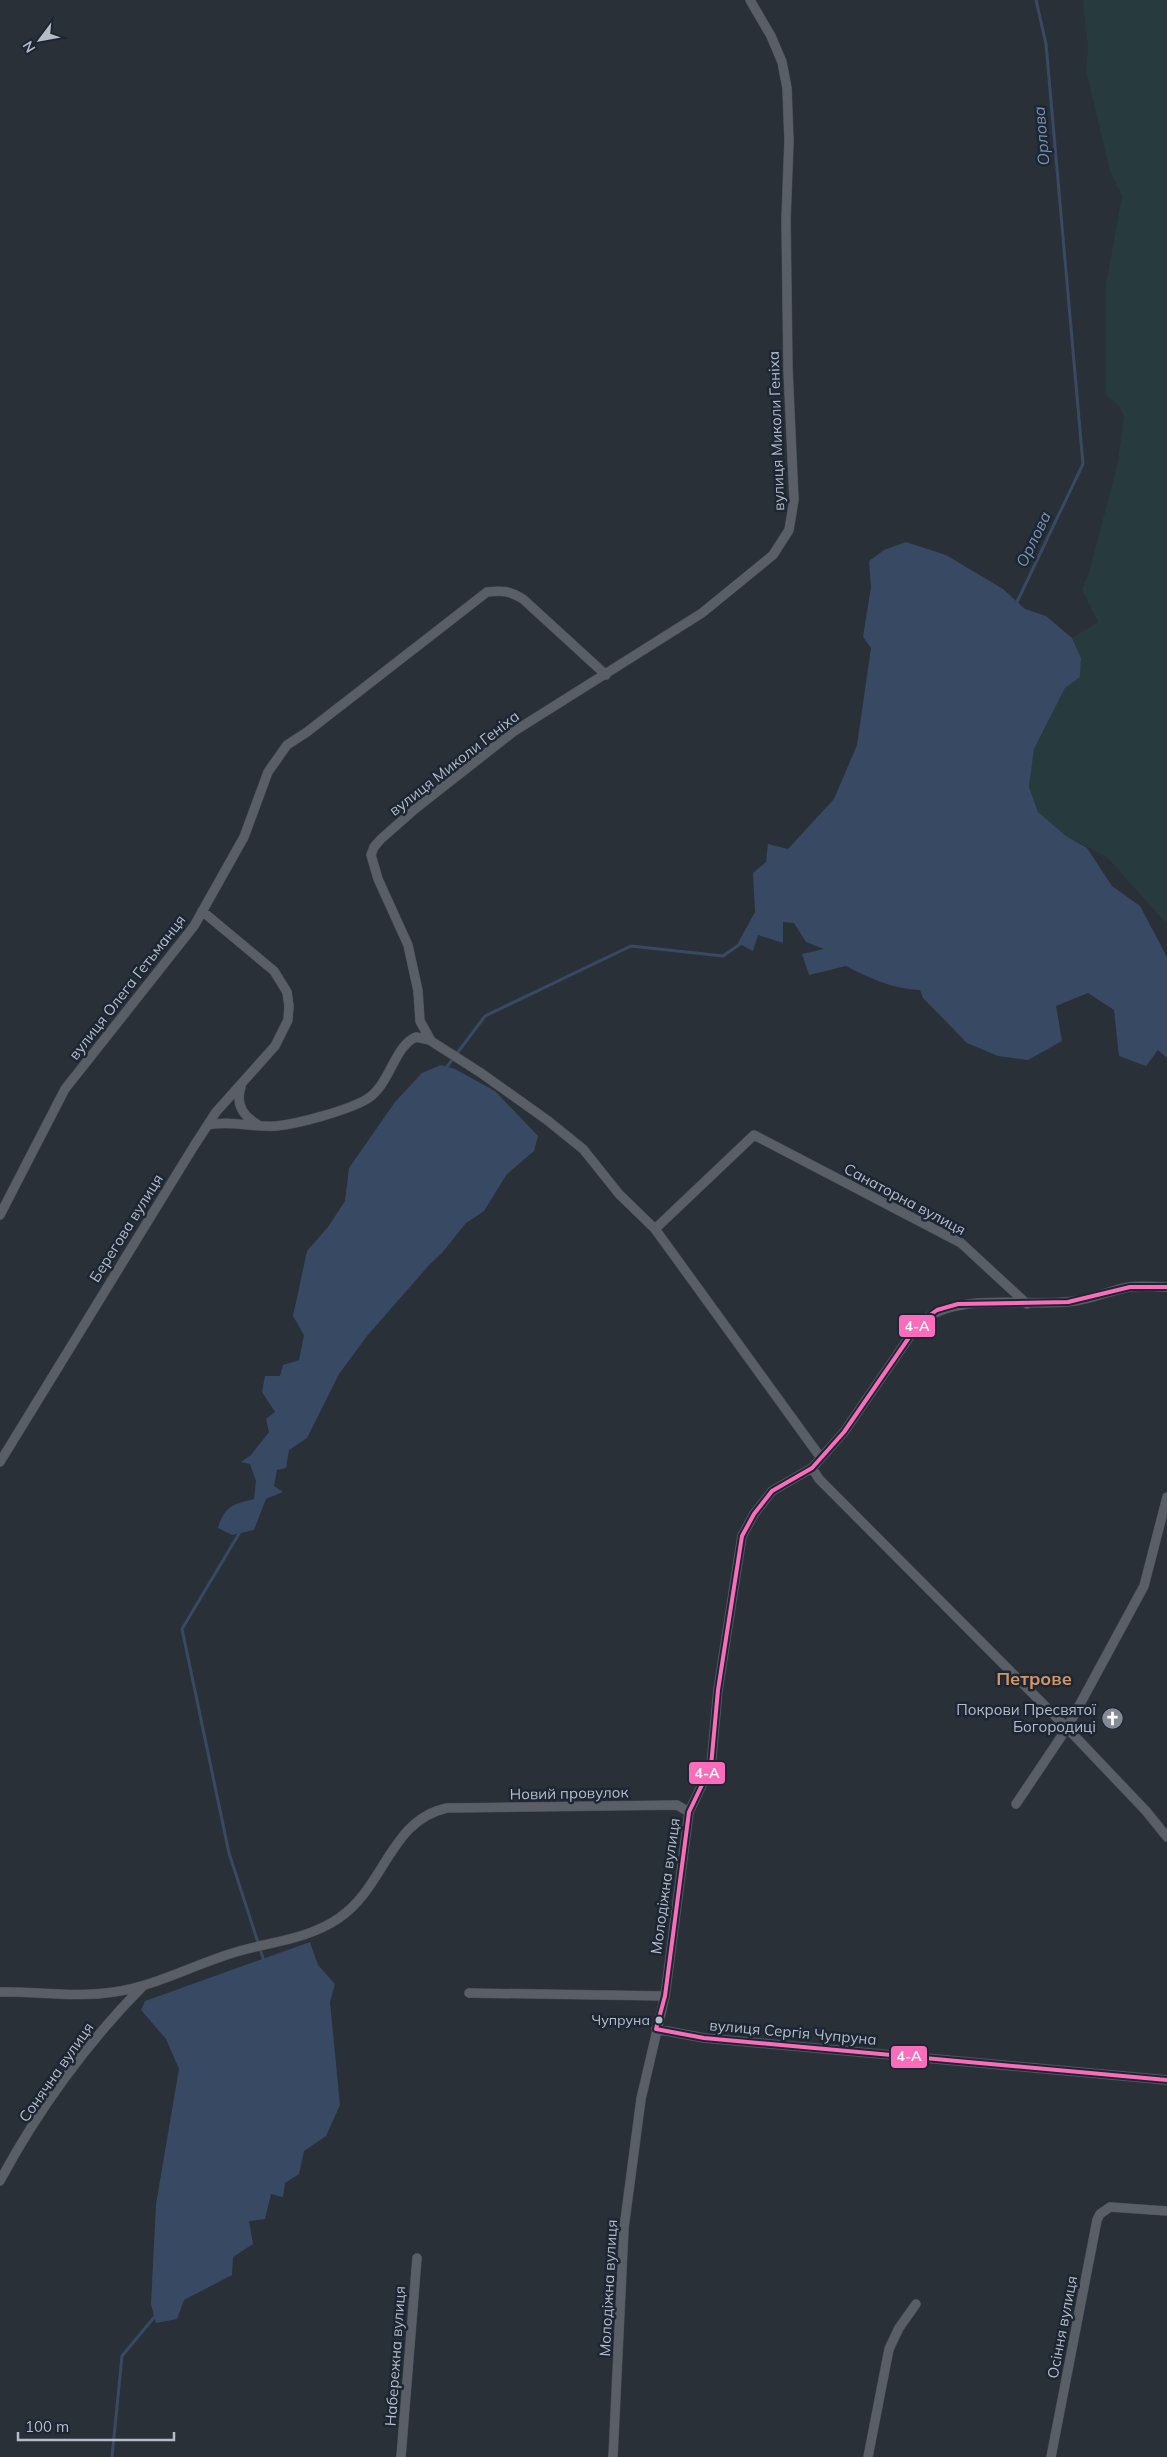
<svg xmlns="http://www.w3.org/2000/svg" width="1167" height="2457" font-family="Mulish,sans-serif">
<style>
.green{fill:#273a3e}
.water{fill:#384963}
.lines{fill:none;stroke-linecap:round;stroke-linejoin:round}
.stream{stroke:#384963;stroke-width:3}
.minor-casing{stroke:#484c53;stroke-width:10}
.minor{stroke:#5a5e66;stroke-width:9}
.bus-1-casing{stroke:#1d2633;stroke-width:8}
.bus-1{stroke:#fb6dba;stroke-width:4}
.bus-dot{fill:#b4bcc9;stroke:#1d2633;stroke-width:2}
.labels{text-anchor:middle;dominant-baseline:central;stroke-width:5;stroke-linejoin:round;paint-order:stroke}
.bus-label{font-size:14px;fill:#b4bcc9;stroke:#1d2633;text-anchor:end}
.street-label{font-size:15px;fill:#b4bcc9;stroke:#1d2633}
.poi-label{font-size:15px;fill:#b4bcc9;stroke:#1d2633;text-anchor:end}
.water-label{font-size:16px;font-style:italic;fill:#7c92b1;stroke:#1d2633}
.quarter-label{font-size:18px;font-weight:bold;fill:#d59563;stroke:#1d2633}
.line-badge{stroke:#1d2633;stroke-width:2}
.badge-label{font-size:14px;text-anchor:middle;font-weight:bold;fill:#fff}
</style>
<rect width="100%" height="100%" fill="#2a3038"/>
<path class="green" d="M1083,0H1167V924L1107,857L1066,836L1037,812L1029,787L1034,749L1065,688L1080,677L1081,658L1072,638L1098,622L1082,589L1089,573L1118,462L1124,416L1119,406L1106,395V284L1122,196L1110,171L1086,70L1088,48Z"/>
<path class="water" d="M906,542L946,555L1003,589L1025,609L1046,616L1072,638L1081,658L1080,677L1065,688L1034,749L1029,787L1038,812L1066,836L1087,848L1112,886L1140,906L1167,957V1058L1158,1050L1146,1066L1119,1056L1114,1010L1088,993L1056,1006L1062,1041L1028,1060L998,1056L967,1043L923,998L920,990C893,989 869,978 846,966L809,975L802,954L824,949L806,942L794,923L783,922V943L758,935L753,951L738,943L755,912L753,873L766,862L768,844L788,849L834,799L857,745L871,648L863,637L871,587L869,561L884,550Z
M441,1065L455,1069L495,1091L538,1136L534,1151L507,1174L484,1211L466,1223L442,1253L430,1264L367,1336L339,1374L307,1438L289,1450L286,1468L277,1470L274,1486L283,1492L266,1499L254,1530L232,1535L218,1528C225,1505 233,1505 254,1499L256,1481L250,1464L241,1462L251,1455L269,1432L266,1419L275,1412L262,1392L265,1376H280L283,1365L299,1360L304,1335L293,1316L307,1251L328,1227L345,1201L349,1168L395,1102L422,1073Z
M310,1942L318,1965L335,1984L330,2002L340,2105L326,2136L304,2151L299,2174L285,2183L283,2197L271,2194L265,2219L249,2221L253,2244L233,2257L232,2275L184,2300L177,2319L156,2323L151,2304L156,2204L179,2069L166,2039L141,2010L145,2001Z"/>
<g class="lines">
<path class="stream" d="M1016,604L1083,464L1046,44L1036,0
M446,1068L485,1016L631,946L723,956L743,942
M240,1532L182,1629L229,1853L264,1961
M112,2457L122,2356L156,2315"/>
<defs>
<path id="minor" d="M750,0L771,36L782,62L787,88L789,141L786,219L788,370L794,500L789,530L773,555L702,613L513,732L415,809L381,839L374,847L371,855L378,879L408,945L418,991L420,1021L431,1041L481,1073L547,1120L583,1149L619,1194L655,1229L821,1458
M241,1087C235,1104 243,1116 257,1124
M208,1125C231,1120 253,1128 276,1126C298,1124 349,1110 367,1099C390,1085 394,1046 416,1037L430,1040
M0,1215L65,1089L194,926L244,837L268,772L287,745L307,732L487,592C502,590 510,591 523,599L606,675
M655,1229L754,1135L961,1243L1027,1304
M0,1462L194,1146L216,1112L275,1046L288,1020L289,1006L287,992L274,971L202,911
M812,1468L819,1479L1067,1728L1146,1811L1167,1837
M1016,1804L1067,1728L1144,1586L1167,1497
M0,1992C37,1991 76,1998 114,1992C156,1986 195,1964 236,1952C270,1942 309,1939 339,1918C385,1887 390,1820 447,1808L677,1805L689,1812
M469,1993L665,1996
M656,2029L704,2038L1167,2080
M0,2181C36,2113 88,2041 143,1986
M401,2457L417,2258
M613,2457L624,2228L641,2099L665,1996L689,1812L711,1766L718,1690L742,1536L754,1514L772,1491L812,1468L844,1432L919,1323C958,1292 1018,1306 1066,1302C1087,1301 1108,1291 1129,1287C1141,1285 1155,1287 1167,1287
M868,2457L889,2349L899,2328L916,2304
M1051,2457L1097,2220L1100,2214L1110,2207L1167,2211"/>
</defs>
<use href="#minor" class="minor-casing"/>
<use href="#minor" class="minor"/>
<defs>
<path id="bus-1" d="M1167,1287H1130L1068,1302L958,1304L937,1310L919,1323L844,1432L812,1468L772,1491L754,1514L742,1536L718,1690L711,1766L689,1812L665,1996L656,2029L704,2038L1167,2080"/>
</defs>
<use href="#bus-1" class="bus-1-casing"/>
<use href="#bus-1" class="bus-1"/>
</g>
<defs>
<symbol id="church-disc" viewBox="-11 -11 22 22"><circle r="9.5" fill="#848b96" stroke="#1d2633"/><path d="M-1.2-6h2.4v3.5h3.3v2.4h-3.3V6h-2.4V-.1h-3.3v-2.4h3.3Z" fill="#fff"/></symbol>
</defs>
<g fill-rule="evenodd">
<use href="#church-disc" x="1100" y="1706" width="25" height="25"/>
</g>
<circle class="bus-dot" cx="659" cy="2020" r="4.5"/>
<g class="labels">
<g class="bus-label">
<text x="650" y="2020">Чупруна</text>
</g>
<g class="street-label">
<text transform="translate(776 431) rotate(-92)">вулиця Миколи Геніха</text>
<text transform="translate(454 763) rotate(-38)">вулиця Миколи Геніха</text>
<text transform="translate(127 987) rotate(-52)">вулиця Олега Гетьманця</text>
<text transform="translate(905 1199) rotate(28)">Санаторна вулиця</text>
<text transform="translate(126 1228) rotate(-58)">Берегова вулиця</text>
<text transform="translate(569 1793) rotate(-1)">Новий провулок</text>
<text transform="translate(665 1886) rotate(-82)">Молодіжна вулиця</text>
<text transform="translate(793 2032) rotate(5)">вулиця Сергія Чупруна</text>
<text transform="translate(56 2072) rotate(-55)">Сонячна вулиця</text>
<text transform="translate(608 2288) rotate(-87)">Молодіжна вулиця</text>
<text transform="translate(1062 2327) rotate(-79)">Осіння вулиця</text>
<text transform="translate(395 2356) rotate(-86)">Набережна вулиця</text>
</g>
<g class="poi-label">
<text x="1096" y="1709">Покрови Пресвятої<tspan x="1096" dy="17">Богородиці</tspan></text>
</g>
<g class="water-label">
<text transform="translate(1041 136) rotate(-95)">Орлова</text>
<text transform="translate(1033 539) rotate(-64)">Орлова</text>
</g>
<g class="quarter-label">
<text x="1034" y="1678">Петрове</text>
</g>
</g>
<g class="line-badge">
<rect x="898" y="1314" width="38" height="24" rx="5" fill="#fb6dba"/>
<rect x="688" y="1761" width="38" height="24" rx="5" fill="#fb6dba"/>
<rect x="890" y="2045" width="38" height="24" rx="5" fill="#fb6dba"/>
</g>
<g class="badge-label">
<text x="917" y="1331">4-А</text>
<text x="707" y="1778">4-А</text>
<text x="909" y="2061">4-А</text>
</g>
<g transform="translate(40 40) rotate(238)" stroke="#1d2633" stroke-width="4" paint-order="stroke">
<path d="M0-4L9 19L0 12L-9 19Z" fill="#b4bcc9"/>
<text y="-8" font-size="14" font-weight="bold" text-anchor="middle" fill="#b4bcc9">N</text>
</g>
<path d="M18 2432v8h156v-8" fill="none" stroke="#b4bcc9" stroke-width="2.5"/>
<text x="25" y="2432" font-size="15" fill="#b4bcc9" stroke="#1d2633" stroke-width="4" paint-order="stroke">100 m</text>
</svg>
